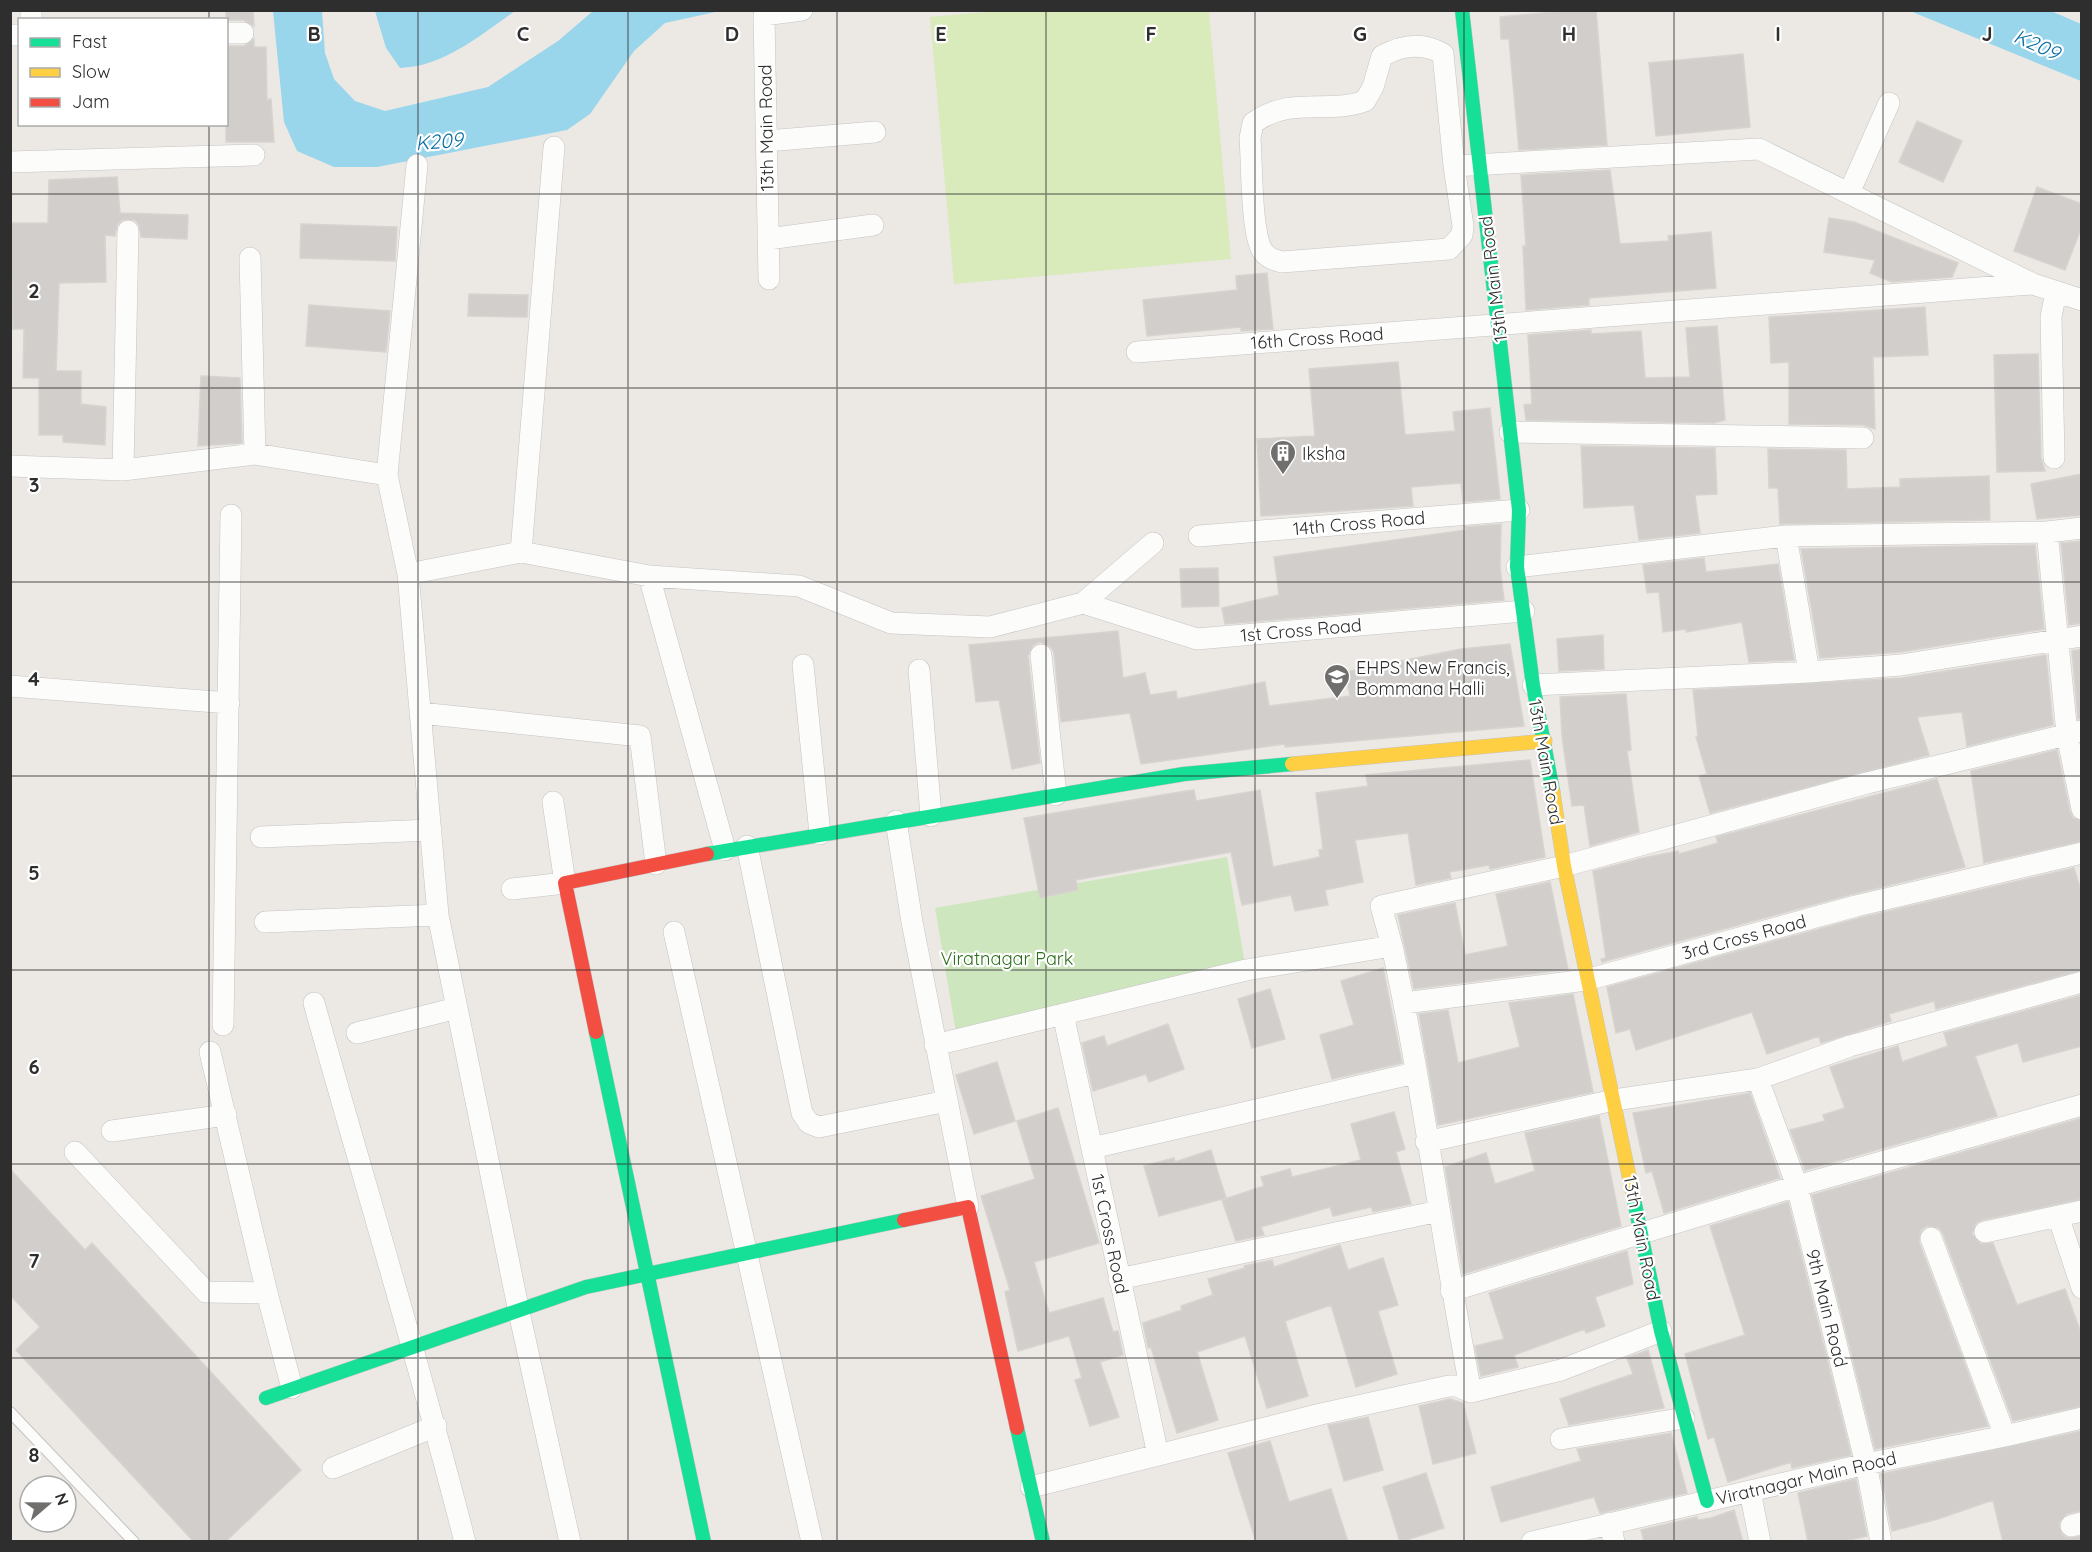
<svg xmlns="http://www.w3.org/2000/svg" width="2092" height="1552" font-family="Quicksand,sans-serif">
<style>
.green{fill:#cee6be}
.pitch{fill:#d9eabb}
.water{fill:#99d6ec}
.building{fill:#d1cecb;stroke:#d7d4d0;stroke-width:1.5}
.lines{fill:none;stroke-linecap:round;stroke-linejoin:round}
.lane-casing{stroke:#c5c4c5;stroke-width:12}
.street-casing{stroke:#c5c4c5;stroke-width:22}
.fast-casing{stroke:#c5c4c5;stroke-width:15}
.slow-casing{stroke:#c5c4c5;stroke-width:15}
.jam-casing{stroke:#c5c4c5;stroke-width:15}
.lane{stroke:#fcfcfb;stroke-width:10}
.street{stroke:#fcfcfb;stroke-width:21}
.fast{stroke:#16e098;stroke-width:14}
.slow{stroke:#ffcf43;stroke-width:14}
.jam{stroke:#f24e42;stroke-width:14}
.grid{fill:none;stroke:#2e2e2e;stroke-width:1.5;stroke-opacity:0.55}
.labels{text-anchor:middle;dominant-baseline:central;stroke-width:4.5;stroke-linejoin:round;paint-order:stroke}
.street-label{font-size:18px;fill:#2e2e2e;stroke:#fff}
.poi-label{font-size:18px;fill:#2e2e2e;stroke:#fff;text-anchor:start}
.park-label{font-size:18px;fill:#2c6e1b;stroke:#fff}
.water-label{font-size:20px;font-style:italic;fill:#0d6fa3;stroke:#fff}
.grid-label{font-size:20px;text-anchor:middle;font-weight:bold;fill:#2e2e2e;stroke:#fff;stroke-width:4.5;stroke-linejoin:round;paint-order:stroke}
</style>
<rect width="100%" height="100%" fill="#ece8e4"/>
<path class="green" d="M1227,857L1246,970L956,1032L935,908Z"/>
<path class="pitch" d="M1009,10L1209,11L1231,259L954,284L930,17Z"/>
<path class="water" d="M273,11H322L325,53L334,79L355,101L385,111L488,87L558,41L593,11H720L665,23L634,51L590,114L567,130L377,167H334L297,151L284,122Z
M375,11V10L515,11C480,35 445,66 400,68L386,48Z
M1910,11H2051L2081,24V81Z"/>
<path class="building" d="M226,10H253L254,26L244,20H226Z
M1574,10H1596L1607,145L1519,150L1509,39H1501L1500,17Z
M254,39V47H266L267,100L271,99L274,142H226V46H244Z
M1743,54L1750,127L1656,136L1649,63Z
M1917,121L1962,141L1943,182L1899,162Z
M1610,170L1620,244L1669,241L1668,236L1711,232L1716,288L1589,298V305L1526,310L1523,246H1526L1521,175Z
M117,177L120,213L188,215L187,239L141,237L139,225L135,220H122L117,225L115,236L105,235L106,282L59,283L56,371H81V404L106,407L105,445L63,442V435H39V378H23L24,329H13L10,223H48L49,180Z
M2037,187L2082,204V226L2065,270L2014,251Z
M1829,218L1854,222L1958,263L1952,277L1892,282L1870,273L1875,260L1824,252Z
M301,224L397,227L395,261L300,258Z
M1267,273L1273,329L1241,331V327L1147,336L1143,300L1237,290L1236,276Z
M469,294L528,295L527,317L468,316Z
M309,305L390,311L386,352L306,346Z
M1925,307L1928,355L1873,357L1875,429L1863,425L1789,424V362L1771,363L1769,317Z
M1717,326L1725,420L1714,423L1526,420L1524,405L1532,404L1528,335L1591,330V334L1641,331L1645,378L1690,377L1686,328Z
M2038,354L2041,458L2045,471L1997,472L1994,355Z
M1398,362L1405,435L1455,431L1453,412L1490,408L1500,499L1463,502L1461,483L1411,487L1413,506L1261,516L1257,439L1315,436L1309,369Z
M201,376L240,378L242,443L198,446Z
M1581,446L1715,448L1717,494L1695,495L1700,533L1639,540L1634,505L1584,508Z
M1768,449L1846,450L1847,489L1900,487V479L1989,476L1990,520L1780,524L1778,488H1769Z
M2082,474V515L2037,519L2031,484Z
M1501,524L1500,567L1504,600L1225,624L1222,608L1279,595L1274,557L1466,530L1465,527Z
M2082,541V623L2069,625L2061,543Z
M2035,545L2044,629L1900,652L1820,658L1801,549Z
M1704,558L1706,572L1778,564L1794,660L1749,662L1742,622L1686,632V629L1663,632L1659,592L1647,593L1643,565Z
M1218,568L1219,606L1182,607L1180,569Z
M1118,631L1123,678L1145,673L1150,695L1176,691L1177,699L1265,682L1269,706L1350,696L1345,672L1461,649L1510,644L1524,726L1285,747V744L1141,764L1130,713L1061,722L1054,653L1051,647L1040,642L1033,645L1028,656L1040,763L1012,769L999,700L976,702L969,645Z
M1603,635L1604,669L1559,671L1557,639Z
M2082,649V719H2078L2072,651Z
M2046,655L2053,725L1967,746L1962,712L1917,717L1929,755L1710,813L1699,776L1707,774L1696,737L1698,736L1693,690L1902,678Z
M1626,694L1631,750L1627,751L1639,832L1590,846L1584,805L1572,806L1562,736L1560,697Z
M2057,750L2070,812L2073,818L2082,821V841L1984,863L1971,771Z
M1530,760L1545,857L1490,869L1489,865L1449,872L1451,878L1416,885L1408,833L1355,840L1363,882L1325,890L1328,905L1295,911L1291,895L1242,905L1231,852L1076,880L1078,890L1040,898L1024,818L1186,791L1194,790L1196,801L1260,790L1273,867L1320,857L1319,850L1323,849L1316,793L1368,786L1366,775Z
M1937,779L1965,867L1853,894L1602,962L1601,959L1606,958L1593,871L1643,858L1678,851L1679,854L1718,843L1716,837Z
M2074,868L2082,894V970L1936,1009L1934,1001L1889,1014L1891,1021L1821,1043L1819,1036L1767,1054L1752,1012L1636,1050L1630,1029L1616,1033L1607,987L1859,918Z
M1550,882L1568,969L1414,989L1398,915L1455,903L1465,955L1508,946L1496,894Z
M1383,968L1402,1063L1332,1079L1320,1035L1354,1025L1341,981Z
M1270,989L1285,1039L1252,1048L1238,999Z
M1573,994L1593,1092L1438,1125L1419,1014L1448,1010L1458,1063L1520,1047L1509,1003Z
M2082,995V1046L2023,1062L2018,1043L1975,1056L1997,1116L1805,1170L1790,1130L1825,1121L1823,1115L1845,1108L1830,1067L1898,1046L1902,1062L1948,1046L1944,1033Z
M1168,1024L1184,1069L1149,1082L1146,1074L1093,1091L1082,1043L1104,1036L1107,1046Z
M997,1062L1015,1121L974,1134L956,1075Z
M1750,1093L1780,1178L1664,1213L1652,1171L1646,1173L1633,1113Z
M1058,1108L1099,1243L1034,1262L1049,1313L1103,1298L1113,1332L1118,1331L1123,1355L1100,1362L1119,1417L1090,1426L1075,1380L1082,1378L1069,1336L1018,1351L1005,1292L1010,1290L981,1196L1035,1179L1017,1121Z
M1394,1112L1405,1149L1396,1152L1411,1204L1373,1212L1371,1207L1333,1216L1330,1207L1261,1227L1264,1235L1236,1241L1222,1200L1264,1186L1261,1177L1290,1169L1292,1177L1361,1160L1351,1124Z
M1599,1116L1621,1226L1463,1274L1445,1167L1486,1153L1495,1184L1535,1171L1525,1133Z
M2082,1118V1199L1982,1220L1976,1223L1972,1234L1981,1244L1993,1243L2017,1305L2065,1289L2082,1336V1406L2013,1421L1943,1234L1939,1228L1927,1226L1921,1230L1919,1242L1988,1426L1875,1449L1812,1195Z
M1211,1150L1226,1198L1159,1216L1144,1166L1174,1158L1175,1162Z
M10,1169L85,1250L92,1243L301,1470L225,1542H194L16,1350L40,1327L10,1295Z
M1788,1202L1851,1455L1792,1468L1791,1462L1728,1482L1714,1437L1708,1439L1685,1354L1745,1335L1710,1226Z
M1340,1245L1348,1270L1383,1258L1398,1305L1378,1311L1397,1374L1356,1387L1331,1305L1285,1321L1308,1396L1267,1408L1245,1336L1197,1352L1218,1420L1177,1433L1151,1347L1148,1348L1143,1323L1182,1310L1181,1306L1213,1295L1208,1279L1245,1268L1244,1266L1272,1260L1274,1267Z
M1627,1251L1633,1284L1595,1297L1605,1326L1586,1333L1585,1329L1514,1355L1518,1367L1481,1376L1475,1346L1504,1339L1489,1293Z
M1648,1350L1664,1408L1569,1425L1560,1399L1633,1374L1627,1358Z
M1450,1399L1463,1403L1476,1453L1433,1464L1419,1406Z
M1368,1417L1383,1470L1344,1481L1328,1425Z
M2082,1431V1511L2067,1514L2059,1523L2062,1535L2068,1538L2082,1536V1542H2003L1993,1500L1938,1519L1892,1531L1881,1474Z
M1671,1433L1687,1493L1600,1513L1594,1497L1501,1522L1491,1487L1581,1461L1577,1449Z
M1270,1441L1289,1502L1331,1489L1348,1542H1256L1228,1453Z
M1426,1473L1444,1528L1400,1542L1383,1487Z
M1856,1479L1867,1536L1841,1542H1808L1798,1493Z
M1734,1510L1743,1542H1644L1641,1530L1697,1517L1698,1520L1711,1518Z"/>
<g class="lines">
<defs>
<path id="lane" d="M10,1412L134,1542"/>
<path id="street" d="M31,20V10
M226,33H243
M10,35H20
M767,141L875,132
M10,162L254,155
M1454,166L1443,54C1423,42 1402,45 1382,56L1373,87L1365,101C1327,115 1292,95 1253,123L1250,138C1252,163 1251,231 1262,250C1267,258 1274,260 1282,262L1449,249L1462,235L1463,226L1454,166L1759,149L2033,284L2082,300
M1849,193L1889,103
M768,239L873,225
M250,258L255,454
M769,279L764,15L802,10
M1137,352L2031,284
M1510,432L1863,438
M2054,458L2051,317L2056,292
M10,466L123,470L255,454L387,475L408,574L438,915L519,1312L570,1542
M123,470L128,231
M387,475L417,165
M2047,532L2067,734L2082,809
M1199,536L1519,510
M521,552L554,147
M1517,567L1786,536L2047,532L2082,528
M408,574L521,552L649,576L799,586L891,623L990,627L1083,603L1153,543
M649,576L725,850
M1083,603L1197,639L1524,611
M1041,655L1056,795
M803,665L820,834
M919,670L931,816
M1809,672L1901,665L2082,636
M1533,685L1809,672L1786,536
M10,686L229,703
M420,713L640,736L656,864
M896,821L912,922L968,1207
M261,837L431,830
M747,846L802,1113L809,1123L819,1127L947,1101
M512,889L565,883L553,802
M265,922L438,915
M674,932L812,1542
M1392,946C1424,1093 1442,1244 1471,1392
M314,1003C364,1182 419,1361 465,1542
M1404,1003L1586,980L1856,906L2082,853
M1063,1014L1158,1455
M223,1025L231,515
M357,1033L457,1008
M935,1045L1246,970L1392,946L1381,906L1564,866L1867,783L2082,731
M210,1052L267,1293L292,1388
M1758,1079L1797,1186L1866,1464L1881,1542
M112,1131L226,1115
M1426,1142L1614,1100L1758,1079L1850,1046L2082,982
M1092,1148L1415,1073
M75,1152L206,1292L267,1293
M2058,1216L2082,1288
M1985,1232L2082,1211
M1931,1238L2005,1436
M1119,1279L1439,1211
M1451,1291L1797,1186L2082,1105
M1561,1439L1684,1418
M333,1468L436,1426
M1031,1487L1321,1414L1449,1386H1457L1471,1392L1561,1370L1661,1331
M1750,1491L1760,1542
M1610,1523L1614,1542
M2071,1526L2082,1523
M1532,1542L1866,1464L2005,1436L2082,1418"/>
<path id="fast" d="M1462,10L1519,510L1517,567L1533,685L1553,792
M707,854L1184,774L1292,764
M596,1032L704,1542
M1633,1195L1661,1331L1707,1501
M266,1398L586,1287L904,1220
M1017,1428L1043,1542"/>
<path id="slow" d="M1292,764L1545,741
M1553,792L1564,866L1633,1195"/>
<path id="jam" d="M596,1032L565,883L707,854
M904,1220L968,1207L1017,1428"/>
</defs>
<use href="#lane" class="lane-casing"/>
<use href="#street" class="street-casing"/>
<use href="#fast" class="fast-casing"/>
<use href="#slow" class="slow-casing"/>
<use href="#jam" class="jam-casing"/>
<use href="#lane" class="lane"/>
<use href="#street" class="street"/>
<use href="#fast" class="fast"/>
<use href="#slow" class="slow"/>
<use href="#jam" class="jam"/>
</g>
<path class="grid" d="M209,10V20M418,10V1542M628,10V1542M837,10V1542M1046,10V1542M1255,10V1542M1464,10V1542M1674,10V1542M1883,10V1542M209,124V1542M10,194H2082M10,388H2082M10,582H2082M10,776H2082M10,970H2082M10,1164H2082M10,1358H2082"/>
<defs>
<symbol id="building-pin" viewBox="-11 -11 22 30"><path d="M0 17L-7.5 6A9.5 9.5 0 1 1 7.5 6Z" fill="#706f6e" stroke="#fff"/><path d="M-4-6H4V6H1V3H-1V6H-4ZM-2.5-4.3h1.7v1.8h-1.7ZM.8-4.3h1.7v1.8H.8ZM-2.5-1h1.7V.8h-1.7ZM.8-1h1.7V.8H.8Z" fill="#fff"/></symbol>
<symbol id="school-pin" viewBox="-11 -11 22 30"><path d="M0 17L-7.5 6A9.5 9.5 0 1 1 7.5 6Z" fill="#706f6e" stroke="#fff"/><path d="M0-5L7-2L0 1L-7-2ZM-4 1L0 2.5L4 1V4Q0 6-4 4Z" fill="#fff"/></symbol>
</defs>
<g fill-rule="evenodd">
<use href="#building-pin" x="1268" y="438" width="30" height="40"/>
<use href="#school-pin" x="1322" y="662" width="30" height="40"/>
</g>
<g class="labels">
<g class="street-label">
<text transform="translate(766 128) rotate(-91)">13th Main Road</text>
<text transform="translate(1493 279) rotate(-97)">13th Main Road</text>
<text transform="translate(1317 338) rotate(-4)">16th Cross Road</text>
<text transform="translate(1359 523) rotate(-5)">14th Cross Road</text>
<text transform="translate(1301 630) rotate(-5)">1st Cross Road</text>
<text transform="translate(1546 762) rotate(80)">13th Main Road</text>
<text transform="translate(1744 937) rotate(-15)">3rd Cross Road</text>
<text transform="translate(1110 1234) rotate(78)">1st Cross Road</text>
<text transform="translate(1642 1238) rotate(79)">13th Main Road</text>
<text transform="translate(1827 1308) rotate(76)">9th Main Road</text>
<text transform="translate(1806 1478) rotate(-13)">Viratnagar Main Road</text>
</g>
<g class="poi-label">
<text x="1302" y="453">Iksha</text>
<text x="1356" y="667">EHPS New Francis,<tspan x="1356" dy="21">Bommana Halli</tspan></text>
</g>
<g class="park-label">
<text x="1007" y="958">Viratnagar Park</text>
</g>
<g class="water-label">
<text transform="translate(2037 44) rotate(24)">K209</text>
<text transform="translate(439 141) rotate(-5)">K209</text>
</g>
</g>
<g class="grid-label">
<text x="314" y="41">B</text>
<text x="523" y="41">C</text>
<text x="732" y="41">D</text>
<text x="941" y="41">E</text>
<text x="1151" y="41">F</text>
<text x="1360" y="41">G</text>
<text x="1569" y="41">H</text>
<text x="1778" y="41">I</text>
<text x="1987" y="41">J</text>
<text x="34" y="298">2</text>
<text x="34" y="492">3</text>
<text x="34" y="686">4</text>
<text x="34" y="880">5</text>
<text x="34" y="1074">6</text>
<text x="34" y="1268">7</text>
<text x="34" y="1462">8</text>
</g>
<rect width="2092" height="1552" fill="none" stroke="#2e2e2e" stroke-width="24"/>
<rect x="18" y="18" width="210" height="108" fill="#ffffff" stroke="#ababab" stroke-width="1.5"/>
<rect x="30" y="38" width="30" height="9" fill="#16e098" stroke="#ababab" stroke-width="1.5"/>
<text x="72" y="48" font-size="18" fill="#2e2e2e">Fast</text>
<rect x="30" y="68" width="30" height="9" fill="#ffcf43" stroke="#ababab" stroke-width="1.5"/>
<text x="72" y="78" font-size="18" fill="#2e2e2e">Slow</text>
<rect x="30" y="98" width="30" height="9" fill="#f24e42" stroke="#ababab" stroke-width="1.5"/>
<text x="72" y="108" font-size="18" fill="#2e2e2e">Jam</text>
<g transform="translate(48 1504) rotate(70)"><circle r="28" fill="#ffffff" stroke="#ababab" stroke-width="1.5"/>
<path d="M0-4.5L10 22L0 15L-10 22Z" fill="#706f6e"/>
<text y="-9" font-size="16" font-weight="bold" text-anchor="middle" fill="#2e2e2e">N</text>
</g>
</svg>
